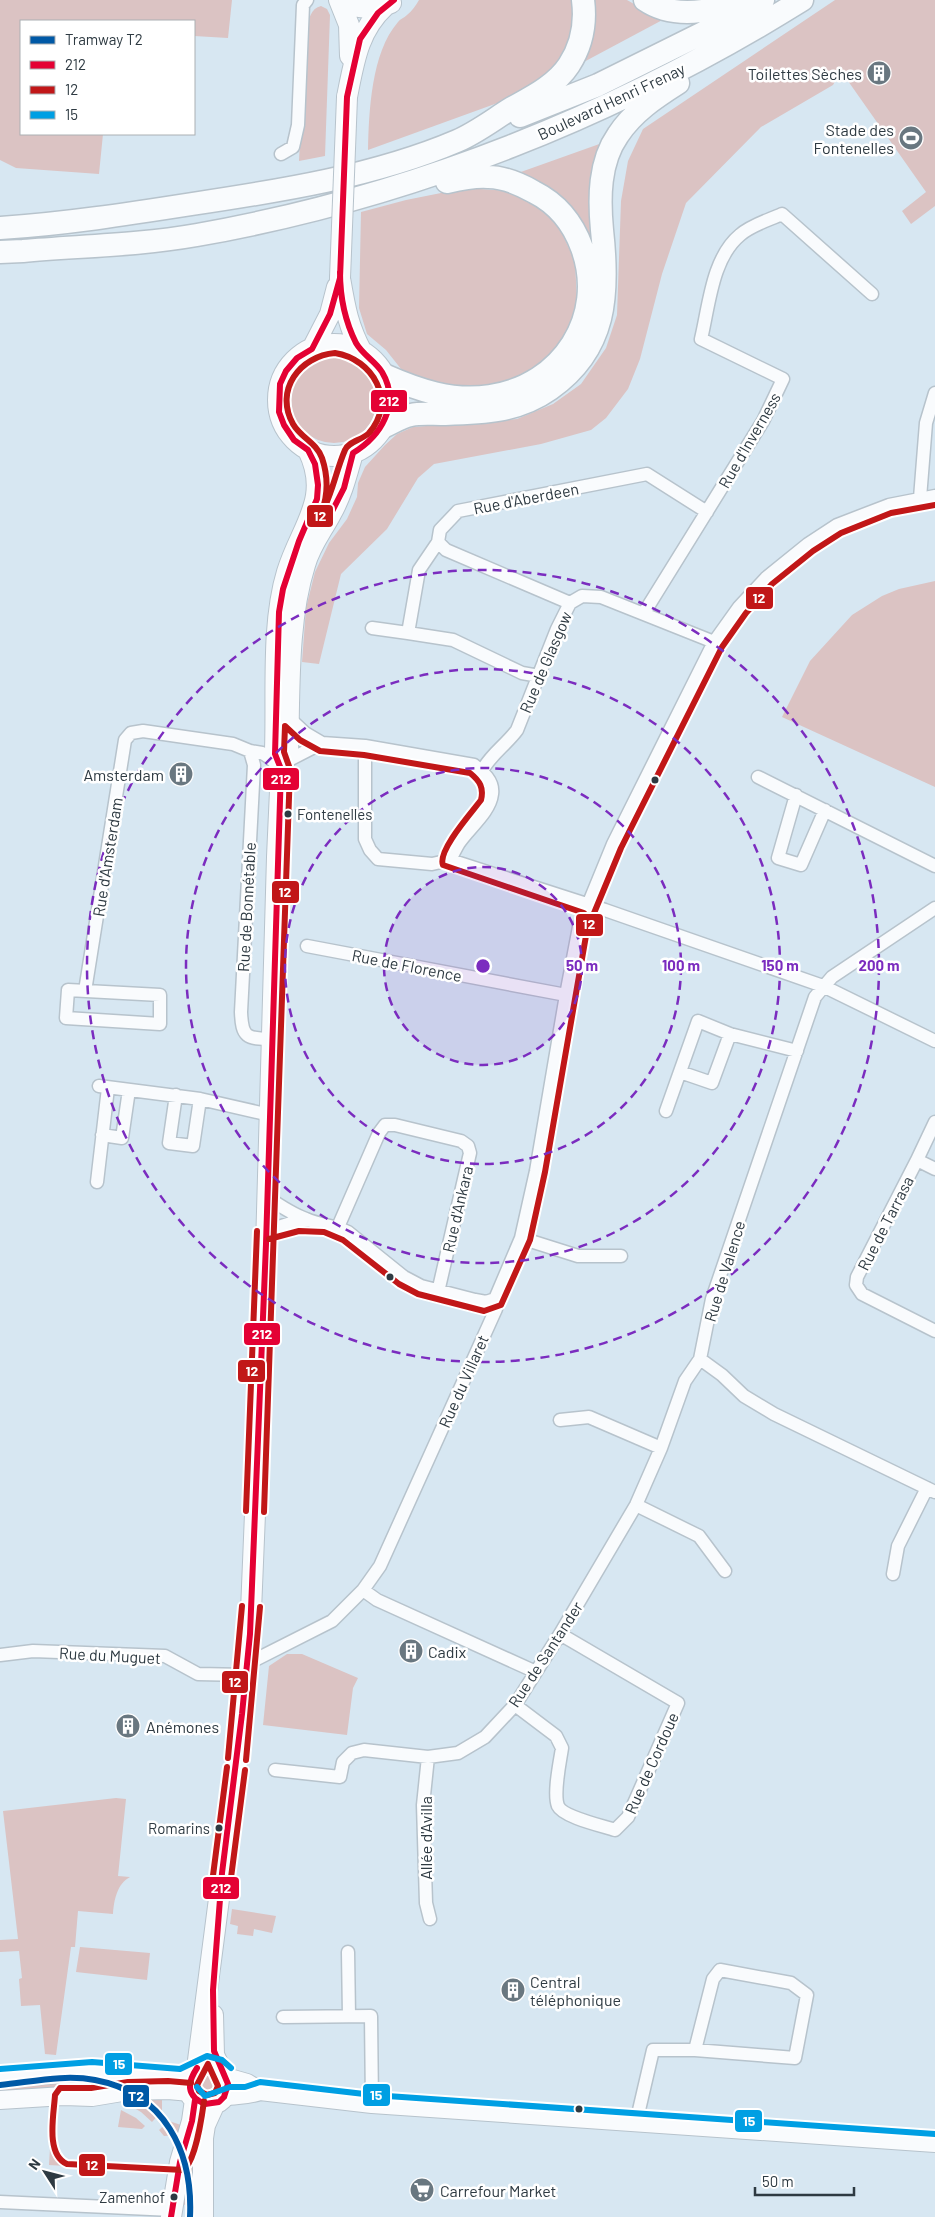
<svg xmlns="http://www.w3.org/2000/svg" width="935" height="2217" font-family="Barlow,sans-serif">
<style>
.green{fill:#dbc3c3}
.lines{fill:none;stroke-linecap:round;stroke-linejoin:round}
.street-casing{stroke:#b7c3cc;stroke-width:15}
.secondary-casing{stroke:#b7c3cc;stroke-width:20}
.primary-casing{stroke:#b7c3cc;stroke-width:22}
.highway-casing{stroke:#b7c3cc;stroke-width:25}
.street{stroke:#f9fbfd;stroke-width:12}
.secondary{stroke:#f9fbfd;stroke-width:18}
.primary{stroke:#f9fbfd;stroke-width:20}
.highway{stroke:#f9fbfd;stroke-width:22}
.primary-bridge-casing{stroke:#b7c3cc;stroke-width:22;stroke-linecap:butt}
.primary-bridge{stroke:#f9fbfd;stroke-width:20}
.bus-1-casing{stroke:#fff;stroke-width:10}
.bus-2-casing{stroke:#fff;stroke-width:10}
.bus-3-casing{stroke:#fff;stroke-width:10}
.bus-1{stroke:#e40134;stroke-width:6}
.bus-2{stroke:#c11718;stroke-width:6}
.bus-3{stroke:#009fe3;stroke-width:6}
.tram-1-casing{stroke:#fff;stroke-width:10}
.tram-1{stroke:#0059a6;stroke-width:6}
.ring{fill:none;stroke:#7b2cbf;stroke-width:2.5;stroke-dasharray:9 6}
.bus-dot{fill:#2e3a42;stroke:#fff;stroke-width:2}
.labels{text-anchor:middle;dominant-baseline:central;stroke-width:5;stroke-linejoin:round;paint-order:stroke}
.bus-label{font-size:15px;fill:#2e3a42;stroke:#fff;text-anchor:end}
.poi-label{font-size:16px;fill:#2e3a42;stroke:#fff;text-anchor:start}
.street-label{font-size:16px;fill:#2e3a42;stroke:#fff}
.centre{fill:#7b2cbf;stroke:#fff;stroke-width:2.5}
.ring-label{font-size:15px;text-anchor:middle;font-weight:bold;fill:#7b2cbf;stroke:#fff;stroke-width:5;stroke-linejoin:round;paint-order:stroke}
.line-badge{stroke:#fff;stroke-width:2}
.badge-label{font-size:14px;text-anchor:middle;font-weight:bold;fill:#fff}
</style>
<rect width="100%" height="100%" fill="#d7e7f2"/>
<path class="green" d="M0,0H232L228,38L194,36V21H21V134H103L99,174L16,168L0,160Z
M419,0H572L575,31L560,64L525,93L368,150C369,112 371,53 398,22C400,19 404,18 407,15C412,11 416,5 419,0Z
M590,0H627L648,12L668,17L580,64Z
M835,0H935V206L911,224L902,211L926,192L841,71L833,85L761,127L686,203L662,274L640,359L628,389L606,418L591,430L541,444L434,464L418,478L387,529L341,574L319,664L302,662L306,608L315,572L329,543L347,519L357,497L358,483L365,467L385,445L397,434L413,427L517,419L553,404L581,384L606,348L617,315L621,201L628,161L643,129Z
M321,6L327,9L330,15L325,156L299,161L306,29C309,19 311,8 321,6Z
M605,142L597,237L589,240L518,173Z
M466,188L510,191L543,207L559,227L575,261L577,301L571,328L552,357L502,389L467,388L426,382L405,374L386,350L367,334L359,308L361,212L406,200Z
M291 400a43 43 0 1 1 86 0a43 43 0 1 1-86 0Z
M935,581V787L782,717L810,661L852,615L882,596L899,589Z
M287,1654H302L358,1678L353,1688L347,1735L263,1725L269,1666Z
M116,1798L126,1799L118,1876L130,1877C117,1884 114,1900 113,1914L78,1911L75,1947H71L56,2055L45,2054L40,2005L21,2006L19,1979L22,1978L19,1951L0,1952V1940L18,1939L3,1811Z
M232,1909L276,1916L272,1933L254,1929L253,1936L237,1934L238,1926L230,1924Z
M80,1947L150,1953L147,1980L76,1972Z
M197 2085a11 11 0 1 1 22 0a11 11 0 1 1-22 0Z
M72,2075L163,2081L101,2091L0,2093V2083Z
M162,2095V2111L152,2122L141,2112L117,2098Z
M121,2110L136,2118L145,2126L142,2129L118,2127Z
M169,2121L184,2126L179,2135L164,2136L159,2130Z
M195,2127L199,2206L176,2204Z
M51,2131L52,2151L64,2164L148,2169L149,2171L49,2165Z"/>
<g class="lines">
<defs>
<path id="street" d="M281,154L293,147L298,125L303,5L307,0
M920,498L926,423L935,393
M438,542L419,570L408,633L453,640L522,673L539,676
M570,603L446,550L438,542L440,530L458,511L647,474L707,512
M644,613L763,421L783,379L701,339C709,306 712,258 740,235C751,225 769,220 782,214L872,294
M372,628L408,633
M290,719L305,733L322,743L365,746L474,765C483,772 494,781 492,794C490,812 469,828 459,843C456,848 453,854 450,860
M365,746V839L370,850L378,859L432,864L450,860L605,910L823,986L935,1041
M250,751L254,765L241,1012C242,1037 246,1039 272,1039
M285,762L322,743
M482,771C490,755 506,745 517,730L557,629L570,603L582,596L601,597L714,642
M758,777L935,866
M796,795L778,858L801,865L825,810
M935,908L832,977L815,997L712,1299L700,1359L722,1375L744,1396L774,1414L935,1492
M307,946L566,995
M68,990L160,995V1024L66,1018Z
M85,991L125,740L131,733L143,731L233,744L250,751L262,753L270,758L281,769
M680,1072L712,1083L730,1034
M99,1086L200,1099L270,1115
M176,1095L169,1143L193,1146L200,1099
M666,1111L698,1021L730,1034L797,1051
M935,1122L917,1160L935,1169
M102,1135L122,1138L129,1090
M917,1160L857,1277L856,1285L862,1294L935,1331
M97,1182L108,1088
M267,1197C280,1206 292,1214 306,1219C320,1225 335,1226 348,1232L404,1277L421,1286L475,1300L486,1302L495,1299
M338,1227L379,1133L385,1125H395L461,1141L468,1146L470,1153L438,1292
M266,1231L291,1223L307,1220
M521,1238L578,1256H621
M560,1420L589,1417L661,1448
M636,1505L699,1536L725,1571
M893,1574L898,1546L927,1488
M363,1590L377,1600L536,1672
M0,1655L33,1651L165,1656L198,1674L246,1675
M247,1664L332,1621L363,1590L380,1566L496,1309L495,1299L521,1238L536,1171L566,995L579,927L613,844L714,642L739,607L766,578L808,544L837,525L889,505L935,496
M515,1705L556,1736L562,1748C560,1762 553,1793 558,1806C563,1817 603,1826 615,1830L628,1817L678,1703L560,1634
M428,1757L423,1805L426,1903L430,1919
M275,1770L340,1777L343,1762L352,1753L364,1750L428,1757L458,1753L485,1737L515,1705L560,1634L636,1505L661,1448L685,1381L700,1359
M348,1952L349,2016
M283,2017L371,2016L372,2104
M636,2123L653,2050H695L795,2058L807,1995L791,1983L720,1970L713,1979L695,2050
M0,2202L172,2210"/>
<path id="secondary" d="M226,2077L247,2083L260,2091
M0,2078L103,2071L183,2078L193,2073
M223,2097C236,2094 246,2096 260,2091L372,2104L935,2143
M0,2100L64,2096L92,2097L128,2091L168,2090L190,2092"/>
<path id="primary" d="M339,0L349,25L350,56
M343,0C357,10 376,10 391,3
M347,97C354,62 358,31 385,6
M340,278C345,307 348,326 362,352
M278 400a56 56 0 1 1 112 0a56 56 0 1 1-112 0Z
M312,349L330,314L337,287
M275,750C277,694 271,624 287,572C301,526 332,499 308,450
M213,2015L214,2055L221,2070
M188 2085a20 20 0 1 1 40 0a20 20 0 1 1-40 0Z
M197,2068L239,1745L250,1635L266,1247L277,857L281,769L288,752C290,692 287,622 305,565C310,546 322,531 331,514C342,495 347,474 353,453
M171,2217L180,2162L192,2121L195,2100
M203,2217V2138L205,2125L215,2103"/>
<path id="highway" d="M645,0C674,20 715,11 745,0
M520,116L598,85L723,23L763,0
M0,228C64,224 128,214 192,204C279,191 375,176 457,141C476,133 494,119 512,108C532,97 556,85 569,65C582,45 586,23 583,0
M0,252L23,251C81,246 140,245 197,235C412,197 617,115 802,0
M384,375C418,390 452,402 490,396C562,386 607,316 582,248C573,223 558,204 534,192C520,184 505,177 488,177C474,176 460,179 447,182
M383,427C392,423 401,417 411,415C420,413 431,414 441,414C480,413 516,413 550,389C607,349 609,294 602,230C599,198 599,162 618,135C633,112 656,97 678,83"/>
</defs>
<use href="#street" class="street-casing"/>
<use href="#secondary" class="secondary-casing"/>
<use href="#primary" class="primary-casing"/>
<use href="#highway" class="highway-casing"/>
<use href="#street" class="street"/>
<use href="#secondary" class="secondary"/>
<use href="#primary" class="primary"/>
<use href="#highway" class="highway"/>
<defs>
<path id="primary-bridge" d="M340,278L347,97"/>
</defs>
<use href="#primary-bridge" class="primary-bridge-casing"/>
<use href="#primary-bridge" class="primary-bridge"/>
<defs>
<path id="bus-1" d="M325,525L344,488L353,453C381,436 401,404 382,372C375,361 363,355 356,343C345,321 340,297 340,272
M197,2068C187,2083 186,2096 205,2104L219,2102L224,2097L228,2084L214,2051L213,1990L222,1873L242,1714L250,1634L266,1244L281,769L275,754L279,612L283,589L299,541L317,499L318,485L315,464L308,450L294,440L284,425L279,412L280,384L286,371L297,358L312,349L330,314L340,278L347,97L360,39L378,13L394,0
M171,2217L180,2162L192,2121L195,2100"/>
<path id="bus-2" d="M335,353C373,359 397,401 369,433C362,440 348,442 345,450C335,473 332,497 319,518C328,499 329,479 322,458C316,442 301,438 293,424C274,390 300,356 335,353Z
M269,1239L299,1231L324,1232L343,1240L399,1284L418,1294L484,1311L501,1305L530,1240L545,1172L587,930L621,848L722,647L746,613L772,584L813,551L841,533L891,513L935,505
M246,1511L257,1231
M264,1512C274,1264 280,1017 290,769L284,752L285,726L300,740L320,751L364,755L470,773C480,781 484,788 481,800C472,812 437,851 443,865L584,913
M228,1758L242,1606
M246,1760L260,1607
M211,1891L227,1767
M229,1893L245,1770
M208,2064L218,2086L215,2093L207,2095L199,2091L197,2085Z
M191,2083L168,2081L128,2082L91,2088H60L55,2095C54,2114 45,2154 67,2164L183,2170C195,2163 202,2116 204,2101"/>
<path id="bus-3" d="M0,2069L92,2062L180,2069L207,2056L222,2060L231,2068
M197,2087L205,2096L230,2087H245L260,2082L373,2095L935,2134"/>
</defs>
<use href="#bus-1" class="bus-1-casing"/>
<use href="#bus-2" class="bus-2-casing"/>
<use href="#bus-3" class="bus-3-casing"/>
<use href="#bus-1" class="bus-1"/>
<use href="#bus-2" class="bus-2"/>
<use href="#bus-3" class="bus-3"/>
<defs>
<path id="tram-1" d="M0,2085C31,2082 64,2074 95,2080C165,2093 193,2152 190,2217"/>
</defs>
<use href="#tram-1" class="tram-1-casing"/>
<use href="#tram-1" class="tram-1"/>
</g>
<circle cx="483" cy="966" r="99" fill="#7b2cbf" fill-opacity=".12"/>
<g class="ring">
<circle cx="483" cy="966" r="99"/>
<circle cx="483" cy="966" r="198"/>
<circle cx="483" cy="966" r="297"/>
<circle cx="483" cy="966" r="396"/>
</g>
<defs>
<symbol id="building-disc" viewBox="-11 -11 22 22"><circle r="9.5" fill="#697780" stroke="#fff"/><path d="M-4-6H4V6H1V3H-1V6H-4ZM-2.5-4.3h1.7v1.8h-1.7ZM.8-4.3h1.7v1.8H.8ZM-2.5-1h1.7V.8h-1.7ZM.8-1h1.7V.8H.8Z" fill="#fff"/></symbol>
<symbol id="stadium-disc" viewBox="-11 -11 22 22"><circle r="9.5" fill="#697780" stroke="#fff"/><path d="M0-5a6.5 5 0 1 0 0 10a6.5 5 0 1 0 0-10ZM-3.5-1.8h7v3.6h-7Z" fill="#fff"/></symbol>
<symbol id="supermarket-disc" viewBox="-11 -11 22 22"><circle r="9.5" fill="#697780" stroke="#fff"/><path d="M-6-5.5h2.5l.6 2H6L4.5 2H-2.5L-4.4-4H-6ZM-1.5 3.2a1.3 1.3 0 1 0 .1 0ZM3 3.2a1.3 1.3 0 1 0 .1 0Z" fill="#fff"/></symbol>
</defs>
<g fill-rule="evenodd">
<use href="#building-disc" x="865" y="59" width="28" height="28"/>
<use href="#stadium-disc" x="897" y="124" width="28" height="28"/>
<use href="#building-disc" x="167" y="760" width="28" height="28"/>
<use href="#building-disc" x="397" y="1637" width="28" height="28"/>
<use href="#building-disc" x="114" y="1712" width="28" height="28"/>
<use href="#building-disc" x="499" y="1976" width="28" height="28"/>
<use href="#supermarket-disc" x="408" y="2176" width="28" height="28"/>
</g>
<g class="bus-dot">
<circle cx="655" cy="780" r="4.5"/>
<circle cx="288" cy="814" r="4.5"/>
<circle cx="390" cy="1277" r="4.5"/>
<circle cx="219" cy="1828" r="4.5"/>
<circle cx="579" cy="2109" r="4.5"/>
<circle cx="174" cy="2197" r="4.5"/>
</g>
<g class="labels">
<g class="bus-label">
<text x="297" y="814" text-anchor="start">Fontenelles</text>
<text x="210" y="1828">Romarins</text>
<text x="165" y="2197">Zamenhof</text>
</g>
<g class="poi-label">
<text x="862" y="73" text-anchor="end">Toilettes Sèches</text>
<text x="894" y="129" text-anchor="end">Stade des<tspan x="894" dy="18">Fontenelles</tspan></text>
<text x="164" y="774" text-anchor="end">Amsterdam</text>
<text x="428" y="1651">Cadix</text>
<text x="146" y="1726">Anémones</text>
<text x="530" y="1981">Central<tspan x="530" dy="18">téléphonique</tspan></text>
<text x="440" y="2190">Carrefour Market</text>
</g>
<g class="street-label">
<text transform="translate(611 101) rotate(-25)">Boulevard Henri Frenay</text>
<text transform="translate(749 440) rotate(-60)">Rue d'Inverness</text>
<text transform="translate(526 498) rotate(-11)">Rue d'Aberdeen</text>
<text transform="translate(545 662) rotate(-67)">Rue de Glasgow</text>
<text transform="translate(107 857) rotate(-81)">Rue d'Amsterdam</text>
<text transform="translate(246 907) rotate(-87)">Rue de Bonnétable</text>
<text transform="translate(407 965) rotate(11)">Rue de Florence</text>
<text transform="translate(457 1209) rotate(-77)">Rue d'Ankara</text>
<text transform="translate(885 1223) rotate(-63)">Rue de Tarrasa</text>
<text transform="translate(724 1271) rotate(-73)">Rue de Valence</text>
<text transform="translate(463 1381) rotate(-66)">Rue du Villaret</text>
<text transform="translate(545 1654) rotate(-57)">Rue de Santander</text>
<text transform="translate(110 1655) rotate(3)">Rue du Muguet</text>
<text transform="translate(651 1763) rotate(-66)">Rue de Cordoue</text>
<text transform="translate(425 1838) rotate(-90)">Allée d'Avilla</text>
</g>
</g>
<circle cx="483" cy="966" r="8" class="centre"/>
<g class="ring-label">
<text x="582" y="971">50 m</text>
<text x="681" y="971">100 m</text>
<text x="780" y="971">150 m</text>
<text x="879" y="971">200 m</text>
</g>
<g class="line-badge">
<rect x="370" y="389" width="38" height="24" rx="5" fill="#e40134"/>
<rect x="306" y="504" width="28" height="24" rx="5" fill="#c11718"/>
<rect x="745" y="586" width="29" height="24" rx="5" fill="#c11718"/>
<rect x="262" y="767" width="38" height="24" rx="5" fill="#e40134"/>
<rect x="271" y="880" width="29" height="24" rx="5" fill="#c11718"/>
<rect x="575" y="913" width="29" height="24" rx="5" fill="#c11718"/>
<rect x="243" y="1322" width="38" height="24" rx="5" fill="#e40134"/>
<rect x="237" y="1359" width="29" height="24" rx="5" fill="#c11718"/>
<rect x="221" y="1670" width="28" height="24" rx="5" fill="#c11718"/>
<rect x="202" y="1876" width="38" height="24" rx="5" fill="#e40134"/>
<rect x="104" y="2052" width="29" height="24" rx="5" fill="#009fe3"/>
<rect x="362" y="2083" width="29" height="24" rx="5" fill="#009fe3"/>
<rect x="122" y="2084" width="28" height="24" rx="5" fill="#0059a6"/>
<rect x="734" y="2109" width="29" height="24" rx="5" fill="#009fe3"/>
<rect x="78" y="2153" width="28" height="24" rx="5" fill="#c11718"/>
</g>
<g class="badge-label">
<text x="389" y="406">212</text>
<text x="320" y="521">12</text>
<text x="759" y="603">12</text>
<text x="281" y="784">212</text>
<text x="285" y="897">12</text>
<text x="589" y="929">12</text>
<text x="262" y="1339">212</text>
<text x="252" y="1376">12</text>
<text x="235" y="1687">12</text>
<text x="221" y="1893">212</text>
<text x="119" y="2069">15</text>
<text x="376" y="2100">15</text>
<text x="136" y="2101">T2</text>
<text x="749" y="2126">15</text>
<text x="92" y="2170">12</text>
</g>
<rect x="20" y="20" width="175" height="115" fill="#ffffff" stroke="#abb0b3"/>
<rect x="30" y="36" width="25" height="8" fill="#0059a6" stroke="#abb0b3"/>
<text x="65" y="45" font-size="15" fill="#2e3a42">Tramway T2</text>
<rect x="30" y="61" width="25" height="8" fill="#e40134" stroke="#abb0b3"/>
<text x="65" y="70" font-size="15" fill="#2e3a42">212</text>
<rect x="30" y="86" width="25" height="8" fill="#c11718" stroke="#abb0b3"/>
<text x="65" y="95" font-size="15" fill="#2e3a42">12</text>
<rect x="30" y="111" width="25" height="8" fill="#009fe3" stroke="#abb0b3"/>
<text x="65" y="120" font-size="15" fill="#2e3a42">15</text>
<g transform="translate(45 2172) rotate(306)" stroke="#ffffff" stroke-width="4" paint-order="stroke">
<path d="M0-4L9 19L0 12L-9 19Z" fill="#2e3a42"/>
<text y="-8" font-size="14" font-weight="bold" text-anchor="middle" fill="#2e3a42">N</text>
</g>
<path d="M755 2187v8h99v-8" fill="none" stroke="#2e3a42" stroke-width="2.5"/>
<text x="762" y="2187" font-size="15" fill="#2e3a42" stroke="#ffffff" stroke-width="4" paint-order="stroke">50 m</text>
</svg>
